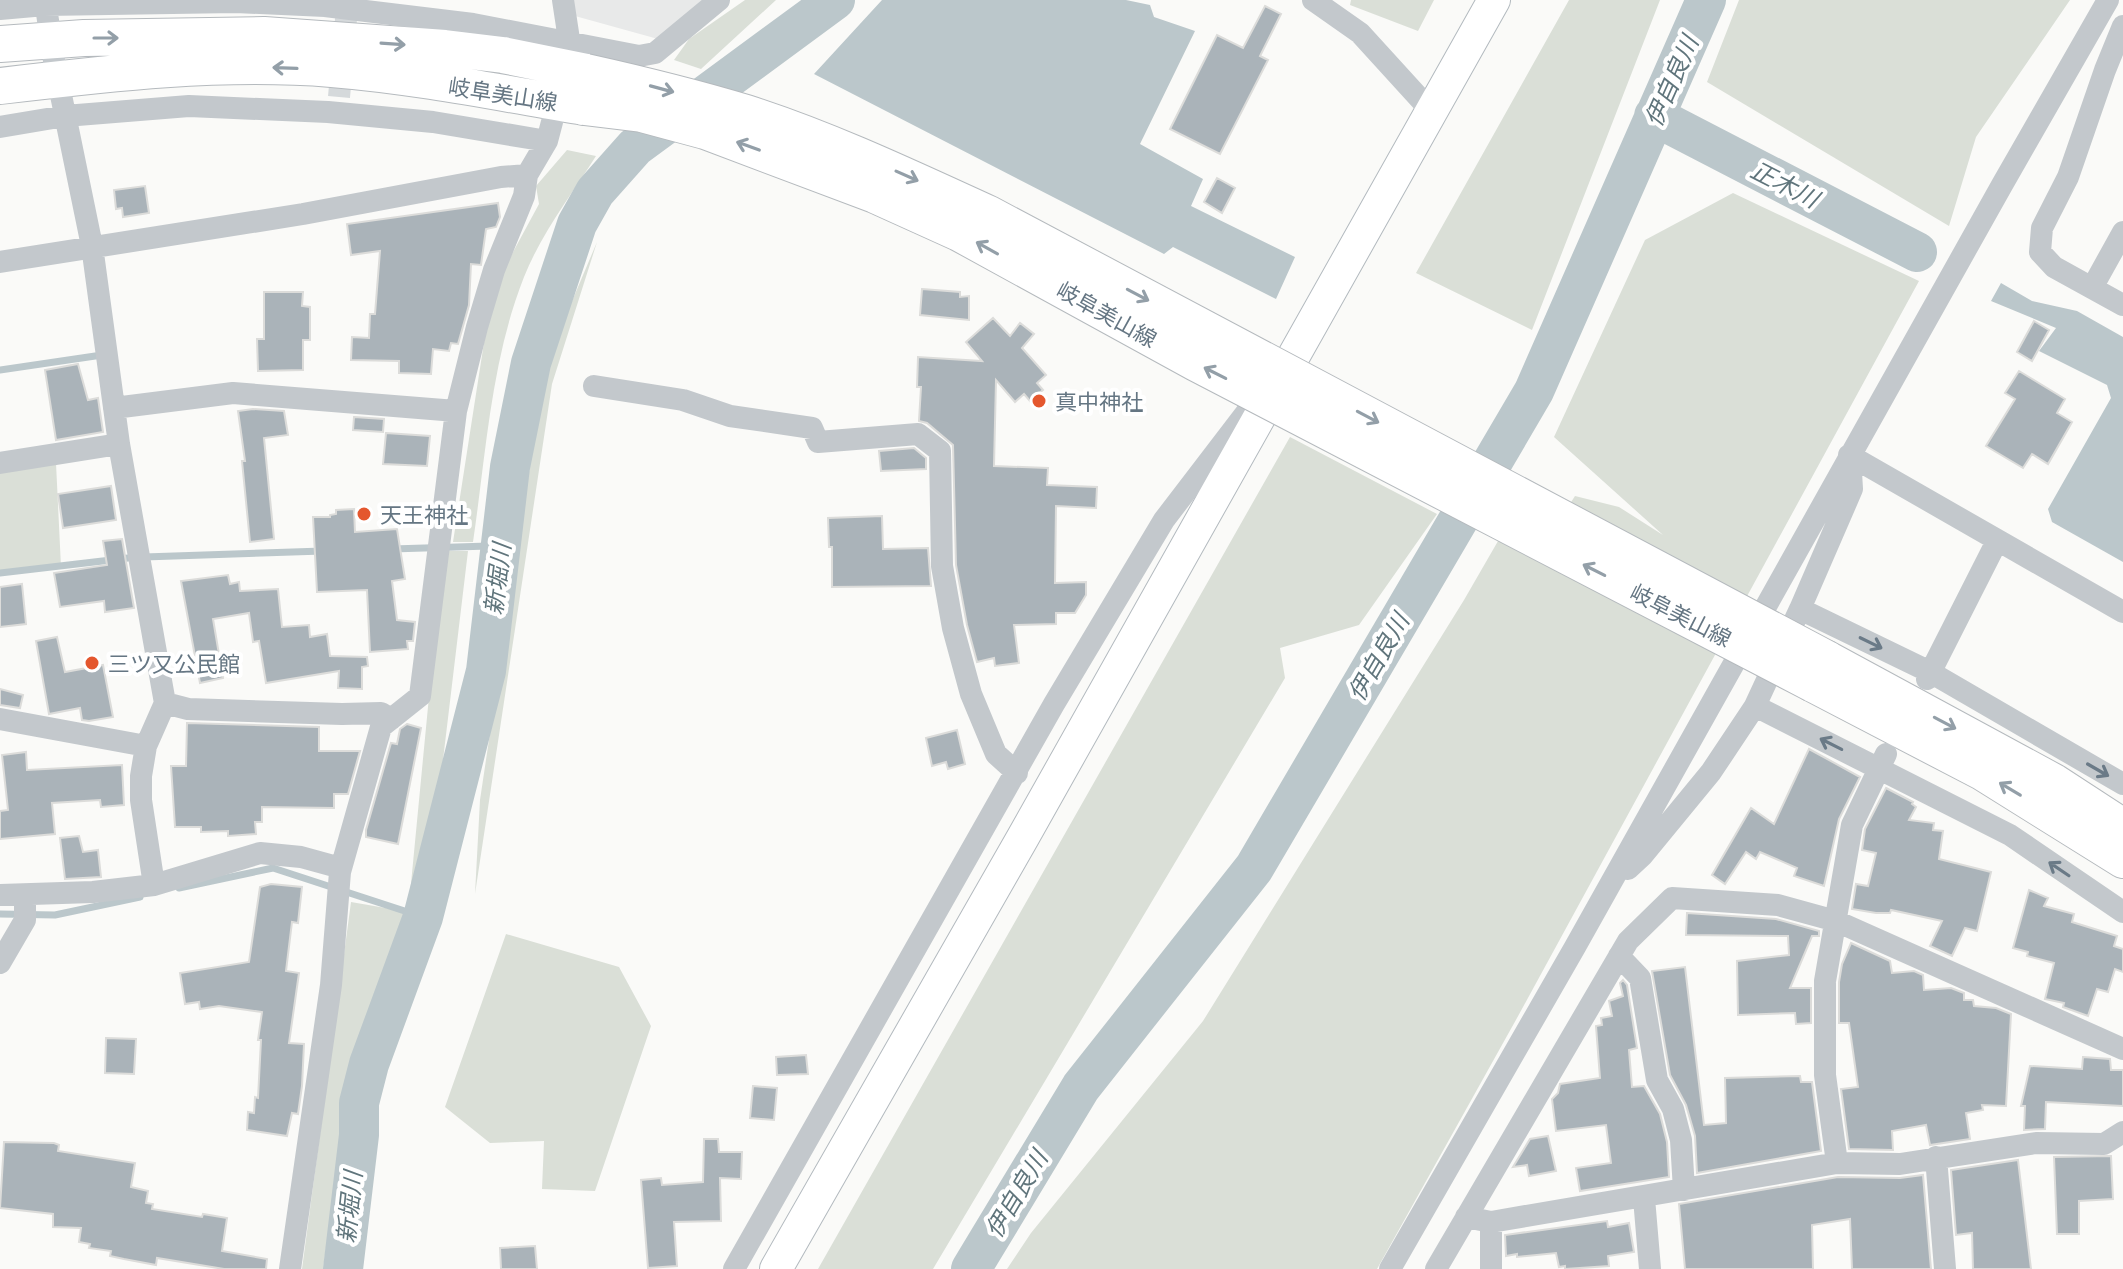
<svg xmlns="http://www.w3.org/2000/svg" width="2123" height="1269" font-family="'IBM Plex Sans','Noto Sans JP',sans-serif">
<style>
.built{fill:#e8e9e9}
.green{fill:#dadfd7}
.water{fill:#bbc7cb}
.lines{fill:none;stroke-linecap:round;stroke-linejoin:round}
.stream{stroke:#bbc7cb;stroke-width:7}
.river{stroke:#bbc7cb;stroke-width:40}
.building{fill:#aab3b9;stroke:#dcdcda;stroke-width:2}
.street-tunnel{stroke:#d5d9db;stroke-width:22;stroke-dasharray:22 11;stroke-linecap:butt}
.secondary-casing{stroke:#b3babf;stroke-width:34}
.primary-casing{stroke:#b5babe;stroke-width:38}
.street{stroke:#c3c8cc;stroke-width:22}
.secondary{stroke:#fff;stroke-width:32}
.primary{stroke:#fff;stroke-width:36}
.primary-bridge-casing{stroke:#b5babe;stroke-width:38;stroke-linecap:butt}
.primary-bridge{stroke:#fff;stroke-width:36}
.oneway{stroke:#939fa8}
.oneway2{stroke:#6a7a87}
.poi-dot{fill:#e4572e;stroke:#fff;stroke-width:3}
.labels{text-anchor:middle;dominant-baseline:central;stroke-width:8;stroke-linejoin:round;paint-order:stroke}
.street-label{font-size:22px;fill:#657683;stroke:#fff}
.poi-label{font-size:22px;fill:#657683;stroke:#fff;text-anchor:start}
.water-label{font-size:24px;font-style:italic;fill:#60757c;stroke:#fff}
</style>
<rect width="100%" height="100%" fill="#fafaf8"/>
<path class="built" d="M572,0H705L658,39L575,16Z"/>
<path class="green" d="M745,0H776L701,69L674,60L689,39Z
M1351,0H1434L1418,31L1350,5Z
M1569,0H1660L1532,330L1416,273Z
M1739,0H2070L1976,137L1949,226L1707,82Z
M567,150L596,156C572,194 541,234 524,277C491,360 486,454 473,542H453L485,336L506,265L539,204L536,186Z
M1733,193L1919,281L1517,1018L1377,1269H1007L1031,1233L1203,1021L1464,600L1509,522L1542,547L1575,496L1619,507L1663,535L1554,437L1645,240Z
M597,242L552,384L475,894L480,800L545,365Z
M1290,437L1437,514L1359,625L1280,648L1285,678L933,1269H818Z
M56,463L61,567L0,574V470Z
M443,551H468L434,835L421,888L410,894Z
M351,902L403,911L406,928L352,1063L323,1269H302Z
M506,934L619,967L651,1026L595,1191L542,1189L544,1141L490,1143L445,1107Z"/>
<path class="water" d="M882,0H1126L1150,5L1154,17L1195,31L1140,144L1203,179L1191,206L1295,257L1276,299L1173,247L1164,254L814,74Z
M2001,283L2032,301L2077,311L2123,337V562L2052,522L2048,509L2111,398L2107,385L2039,351L2056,328L1991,301Z"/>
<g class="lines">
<path class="stream" d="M0,370L102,355
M392,549L489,546
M144,557L323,551
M0,573L128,558
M179,888L273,868L423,917
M0,914L55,915L140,897"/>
<path class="river" d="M1654,116L1917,252
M343,1269L359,1135V1103L369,1064L423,917L486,671L510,467L531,363L577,224L595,192L635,147L835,0
M971,1269L1081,1087L1254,868L1534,391L1706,0"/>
</g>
<path class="building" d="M1265,6L1281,14L1260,56L1268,60L1220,154L1170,129L1217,35L1243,48Z
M1217,178L1235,188L1222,213L1204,202Z
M145,186L149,213L123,217L122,208L116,209L114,190Z
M498,203L500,217L496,227L486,229L481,265L471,264L469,305L458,344L451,343L449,351L433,349L431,374L399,373V361L351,360L352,337L369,338L370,314H375L380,251L351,255L347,224Z
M922,289L960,292V297L969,296V320L920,315Z
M264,292H303L302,306L310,307V340H303V370L258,371L257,339H264Z
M993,318L1010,336L1020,323L1034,334L1022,348L1046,375L1037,383L1043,390L1030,401L1024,394L1015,402L996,380L994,466L1048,468L1047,485L1097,487L1096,508L1056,506L1055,583L1086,582V595L1075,613H1056V624L1014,625L1019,663L995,666L994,658L977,662L967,625L956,565L953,445L927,423L919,421L921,387H917L918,357L982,361L966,342Z
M2034,321L2049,330L2032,361L2017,352Z
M78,364L88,400L98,398L103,432L56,440L45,370Z
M2019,371L2065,399L2057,413L2072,422L2048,464L2032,454L2023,468L1986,446L2015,399L2005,393Z
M253,409L284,411L288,435L264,438L274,539L250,542L242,461H245L238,411Z
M354,417L384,419L383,432L353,430Z
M386,433L430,436L427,466L383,464Z
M914,448L926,458V469L881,471L879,451Z
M111,486L116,520L63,528L58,494Z
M354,509L355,532L397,529L405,579L392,581L397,620L415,622L413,641H407L408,649L370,652L367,590L317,592L313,517H330V515L336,514V510Z
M882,516L883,549L928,548L931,586L832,587V547H829L828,518Z
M122,539L134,608L105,612L104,601L60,607L54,573L107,565L103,541Z
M228,575L230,584L239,582L240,591L278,589L282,627L309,625L310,637L327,634L330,656L367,657L368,666L362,667V689L338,688L339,671L266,683L259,641L253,642L249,613L213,619L223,678L200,683L181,581Z
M22,584L26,624L0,627V587Z
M57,637L65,672L103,665L113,717L89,721L82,720L80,708L49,714L36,641Z
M0,689L23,695L20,708L0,705Z
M187,723L319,727V751H360L348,794H334V808L262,807V822H255L256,834L228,836V831L201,832V827H175L171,766H186Z
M407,724L421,728L398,844L366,837V830L391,743L397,744L400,729Z
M957,730L965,764L948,769L946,762L932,766L926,738Z
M1809,749L1860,777L1839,819L1824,886L1794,876L1797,868L1760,852L1756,859L1746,852L1725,884L1712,875L1751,808L1774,824Z
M26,752L27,770L122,765L124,805L101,807L100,800L52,803L55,834L0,839V811L8,810L2,755Z
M1886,788L1913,802L1912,804L1916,807L1909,820L1934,823L1933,830L1943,831L1939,859L1991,872L1977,931L1965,928L1952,956L1930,946L1942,921L1891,910L1890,913H1876L1852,909L1856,884L1868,886L1876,853L1862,850L1865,829Z
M79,836L83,852L98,850L101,877L65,879L60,838Z
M271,884L302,887L298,923L292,922L286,971L299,973L289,1043L304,1044L302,1086L298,1114L292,1113L287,1136L247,1130L248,1112L254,1113L255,1097L258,1098L261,1040H258L262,1012L219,1006L200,1009L199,1002L185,1004L180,973L249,962L260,887Z
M2029,890L2048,898L2044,906L2074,914L2072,922L2117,936L2114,946L2123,949V972L2115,969L2108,992L2097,989L2088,1016L2063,1007L2064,1003L2045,999L2054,963L2027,956L2028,952L2013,948Z
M1687,913L1776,919L1819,931V936H1812L1790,988H1811V1023L1796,1024L1795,1013L1738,1015L1737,961L1789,955L1788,936L1686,935Z
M1851,943L1890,961L1892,973L1914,971L1923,975L1924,990L1951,988L1964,993V1000H1973L1974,1006L1996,1008L2011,1014L2006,1106L1982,1105L1983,1110L1966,1113L1970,1139L1930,1145L1926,1125L1892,1131L1893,1150L1849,1149L1841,1089L1858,1087L1849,1023H1839V982L1842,964Z
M1685,967L1704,1125L1726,1123L1725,1078L1800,1076L1801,1082H1812L1821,1151L1697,1173L1695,1136L1686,1105L1670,1075L1652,971Z
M1623,980L1627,985L1637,1048L1629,1050L1632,1087L1644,1086L1660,1114L1667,1142L1669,1177L1580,1191L1576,1168L1611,1163L1606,1125L1556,1131L1552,1099L1558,1093L1560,1084L1600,1078L1596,1026L1602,1025L1601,1018L1612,1016L1609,1001L1623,996L1620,983Z
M106,1038L136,1039L134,1074L105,1073Z
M806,1055L808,1074L777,1075L776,1057Z
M2083,1057L2110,1059L2111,1070H2123V1106L2046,1102L2045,1129L2024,1130L2025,1106H2021L2030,1066L2082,1069Z
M753,1086L777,1088L774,1120L750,1118Z
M1548,1136L1556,1171L1529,1176L1527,1165L1513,1167L1530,1139Z
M704,1139H718L719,1152H742L741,1179L720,1178L721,1221L674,1222L677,1266L648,1268L641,1180L661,1178L662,1185L703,1182Z
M4,1142L54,1143L59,1145L58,1151L135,1163L131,1187L148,1191L146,1203L153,1204L152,1209L202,1217L203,1214L227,1218L222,1251L267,1259L266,1269H224L157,1258L156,1265L124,1259L110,1256L111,1251L89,1248L90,1244L79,1242L81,1228L53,1227V1214L0,1208Z
M2111,1156L2113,1199L2079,1201V1234H2057L2054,1157Z
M2018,1160L2031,1269H1973L1972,1233L1956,1235L1951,1170Z
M1923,1175L1931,1269H1852L1850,1219L1812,1225L1813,1269H1685L1679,1204L1838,1177L1900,1178Z
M1607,1221L1608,1227L1629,1223L1634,1252L1608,1256L1609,1266L1565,1269V1266L1559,1267L1556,1253L1517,1257V1254L1506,1256L1505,1235Z
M535,1246L537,1269H501L500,1248Z"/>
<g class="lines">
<path class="street-tunnel" d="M339,97L346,19"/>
<defs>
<path id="secondary" d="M776,1269L1022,839L1494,0"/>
<path id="primary" d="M0,44L84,38L264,35L445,48L503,55L586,72
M0,86C110,73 221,60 332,69C417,76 501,93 584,107
M1827,659L2054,782L2123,827
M1813,684L1982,772L2123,860"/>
</defs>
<use href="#secondary" class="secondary-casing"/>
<use href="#primary" class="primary-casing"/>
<path class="street" d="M563,0L570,46
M1313,0L1360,33L1432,112
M0,9L45,5L236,2L325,6L473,24L639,56L655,53L719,0
M2123,26L2105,70L2068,177L2042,228L2040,252L2054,267L2123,305
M0,127L65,116L189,106L328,112L433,122L547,141
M0,262L303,214L501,177L527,175
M2092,288L2123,232
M594,386L683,400L730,416L812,428L818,442L918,434L940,451L942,566L953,628L971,694L996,754L1017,773
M114,408L233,393L456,411
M1849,455L2123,612
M0,463L119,444
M1800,609L1930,672L2123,784
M1927,679L1997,541
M165,703L188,709L342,714L381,713L391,719
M1755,706L2010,835L2123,912
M0,719L146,746
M1628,869L1642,856L1711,772L1755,706L1800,609L1852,489L1850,456
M154,885L260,853L301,857L341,868
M0,895L93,892L154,885L141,800V776L146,746L165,703L119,444L92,246L54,61L45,0
M1619,956L1640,978L1657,1080L1673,1109L1681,1140L1684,1190
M0,963L25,920V896
M1936,1157L1945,1269
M1837,1163L1825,1075V981L1852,825L1886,754
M1644,1198L1650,1269
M1466,1217L1491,1222L1837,1163L1900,1164L2036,1143L2104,1144L2123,1132
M290,1269L331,985L340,872L381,727L420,696L456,411L477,327L494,270L524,196L527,175L547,141L552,122
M734,1269L1054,704L1164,520L1249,409
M1390,1269L1575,947L2002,185L2108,0
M1436,1269L1628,941L1672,898L1778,905L1836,921L2123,1049
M1491,1269V1222"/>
<use href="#secondary" class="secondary"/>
<use href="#primary" class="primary"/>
<defs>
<path id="primary-bridge" d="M586,72C640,84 693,97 746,113C830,140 910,178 989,214L1827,659
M584,107L642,114L705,131L875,195L959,233L1196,363L1813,684"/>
</defs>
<use href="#primary-bridge" class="primary-bridge-casing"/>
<use href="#primary-bridge" class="primary-bridge"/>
</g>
<defs><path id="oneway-shaft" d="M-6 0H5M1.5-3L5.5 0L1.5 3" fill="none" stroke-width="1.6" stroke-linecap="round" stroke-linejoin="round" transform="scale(2)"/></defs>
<g class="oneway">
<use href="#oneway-shaft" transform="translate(106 38)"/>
<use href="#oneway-shaft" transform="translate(393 44) rotate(4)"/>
<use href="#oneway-shaft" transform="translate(285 68) rotate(-178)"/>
<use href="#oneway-shaft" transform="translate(662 89) rotate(15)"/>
<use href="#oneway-shaft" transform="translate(748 146) rotate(-160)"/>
<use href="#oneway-shaft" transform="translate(907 176) rotate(24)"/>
<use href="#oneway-shaft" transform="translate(987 248) rotate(-151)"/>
<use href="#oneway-shaft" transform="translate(1138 295) rotate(28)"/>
<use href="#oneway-shaft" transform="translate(1215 373) rotate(-153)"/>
<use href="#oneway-shaft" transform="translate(1368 417) rotate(28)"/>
<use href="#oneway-shaft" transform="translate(1594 570) rotate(-153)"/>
<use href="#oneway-shaft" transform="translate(1945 723) rotate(28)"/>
<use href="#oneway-shaft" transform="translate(2010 789) rotate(-149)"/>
</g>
<g class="oneway2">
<use href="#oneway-shaft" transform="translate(1871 643) rotate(26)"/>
<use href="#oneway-shaft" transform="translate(1831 744) rotate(-153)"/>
<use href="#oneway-shaft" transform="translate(2098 770) rotate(30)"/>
<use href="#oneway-shaft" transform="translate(2059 869) rotate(-146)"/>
</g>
<g class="poi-dot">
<circle cx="1039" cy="401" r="8"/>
<circle cx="364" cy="514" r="8"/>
<circle cx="92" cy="663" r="8"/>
</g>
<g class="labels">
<g class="street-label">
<text transform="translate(503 94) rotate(9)">岐阜美山線</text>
<text transform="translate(1107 314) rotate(29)">岐阜美山線</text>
<text transform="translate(1681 615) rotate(27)">岐阜美山線</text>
</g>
<g class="poi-label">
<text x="1055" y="401">真中神社</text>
<text x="380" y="514">天王神社</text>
<text x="108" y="663">三ツ又公民館</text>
</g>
<g class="water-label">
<text transform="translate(1671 81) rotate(-66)">伊自良川</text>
<text transform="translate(1785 184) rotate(27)">正木川</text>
<text transform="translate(497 579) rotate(-83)">新堀川</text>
<text transform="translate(1378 657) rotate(-60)">伊自良川</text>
<text transform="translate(1016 1194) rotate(-59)">伊自良川</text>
<text transform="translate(349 1207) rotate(-84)">新堀川</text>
</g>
</g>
</svg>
